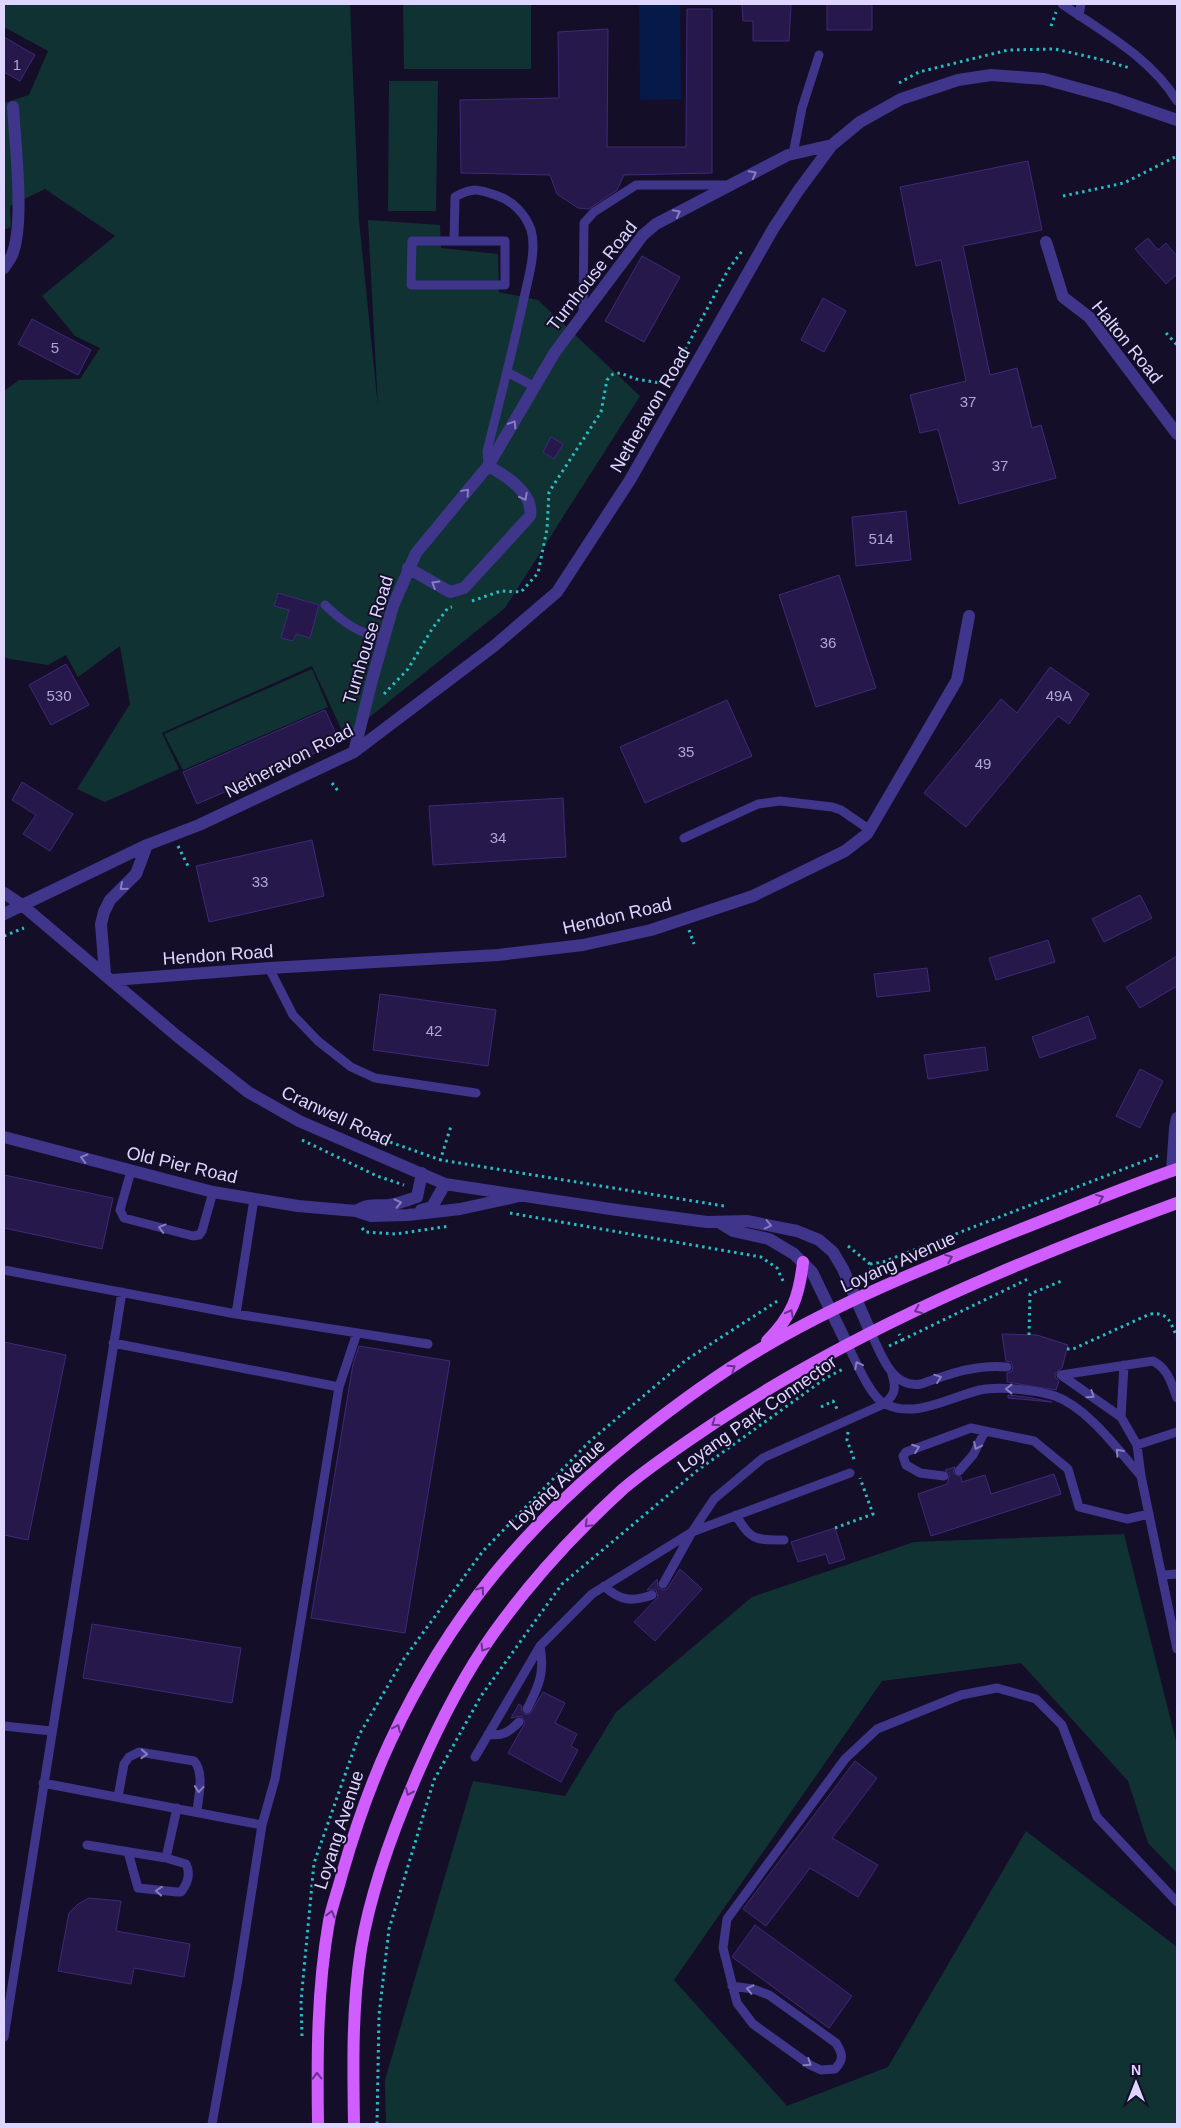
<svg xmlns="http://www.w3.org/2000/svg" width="1181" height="2128" font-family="Arial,sans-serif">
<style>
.green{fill:#103233}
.water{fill:#061a4a}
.building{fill:#27184b;stroke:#3f2979}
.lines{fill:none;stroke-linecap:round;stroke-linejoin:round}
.path{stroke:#26c0c3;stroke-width:3;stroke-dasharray:2.5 4;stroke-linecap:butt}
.service{stroke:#3f358b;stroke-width:9}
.minor{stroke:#3f358b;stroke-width:12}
.primary{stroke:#cf5dff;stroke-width:12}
.oneway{stroke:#877dbf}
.oneway2{stroke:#693289}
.labels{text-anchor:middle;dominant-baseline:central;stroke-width:4;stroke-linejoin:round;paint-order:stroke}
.number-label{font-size:15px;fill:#b0a6d2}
.street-label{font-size:18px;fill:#ded6ff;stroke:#150e29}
</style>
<rect width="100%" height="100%" fill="#150e29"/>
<path class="green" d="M4,4H350L359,220L378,407L368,220L440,225L441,248L498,254L499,292L538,300L640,396L505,608L345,737L312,666L162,733L179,769L105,802L77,789L130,704L120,646L78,677L66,655L48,665L4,658V391L19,380L80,379L100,348L75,336L42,296L115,236L45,189L10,206L11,227L4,230V103L29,95L48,51L4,27Z
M403,4H531V69H404Z
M389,81H438L436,211H388Z
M312,669L328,707L183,770L164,734Z
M1124,1534L1177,1745V1873L1148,1843L1128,1781L1021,1663L882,1681L674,1980L787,2106L888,2067L1026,1831L1177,1947V2124H386L385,2080L473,1781L565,1796L616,1712L752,1597L914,1542Z"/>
<path class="water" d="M639,4H680L681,99L640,100Z"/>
<path class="building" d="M742,4H791L789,41H753V21H743Z
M827,4H872V30H827Z
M687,9H712V173L624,175L617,190L589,209L578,208L557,194L550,175L461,173L460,100L559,98L558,32L608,29L607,147H686Z
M4,37L35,55L20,81L4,72Z
M1028,161L1042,230L963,246L990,375L1017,368L1032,428L1041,425L1056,478L959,504L938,429L920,433L910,395L966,381L941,260L916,266L900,187Z
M1148,238L1158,250L1166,243L1177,256V274L1166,284L1135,249Z
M642,256L680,277L644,342L605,321Z
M823,298L846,311L824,352L801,340Z
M32,319L91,350L78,375L18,344Z
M551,437L563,444L554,459L543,452Z
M906,511L911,560L856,566L852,517Z
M839,575L876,688L816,707L779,595Z
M278,593L319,605L310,638L296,634L293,641L281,638L289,610L274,606Z
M66,664L89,705L51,725L29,685Z
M1050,667L1089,694L1069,724L1058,716L966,827L924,793L1001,699L1017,713Z
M727,700L752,756L645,803L620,747Z
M325,710L340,742L197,804L183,772Z
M22,782L73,814L50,851L23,834L36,815L12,800Z
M563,798L566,857L433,865L429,806Z
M312,840L324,896L209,922L196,866Z
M1140,895L1152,918L1104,942L1092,919Z
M1048,940L1055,962L996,980L989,958Z
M1177,956V986L1140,1008L1126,987Z
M927,968L930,991L877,997L874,974Z
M380,994L496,1010L488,1066L373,1050Z
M1088,1016L1096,1038L1040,1058L1032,1037Z
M985,1047L988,1070L928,1079L924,1055Z
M1140,1069L1163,1081L1140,1128L1116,1116Z
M4,1175L113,1198L102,1249L4,1228Z
M1002,1334L1037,1335L1068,1345L1062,1368L1055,1373V1377L1059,1381L1056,1390L1007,1382V1373L1012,1371L1013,1367L1011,1362L1006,1361Z
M4,1342L66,1355L28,1540L4,1535Z
M359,1346L450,1361L405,1633L311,1618L353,1364Z
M1008,1395L1027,1397L1052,1402L1008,1398Z
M955,1467L953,1473L961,1477L962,1482L985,1475L991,1494L1054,1474L1061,1494L931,1536L918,1494L947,1484L950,1474L945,1470Z
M835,1528L845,1559L829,1564L826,1554L798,1562L791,1542Z
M680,1569L702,1589L655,1641L634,1622L658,1597L656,1590H647L657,1579L658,1588L663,1590L667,1589Z
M92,1624L241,1648L232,1703L83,1678Z
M543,1692L565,1703L555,1723L577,1734L571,1746L578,1750L561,1782L508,1753L525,1723L521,1716L511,1718L519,1704L522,1706L521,1710L524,1714H530Z
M855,1761L877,1778L832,1838L878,1865L858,1897L810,1868L766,1926L743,1909Z
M89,1898L121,1901L116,1931L190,1944L184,1977L134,1968L131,1984L58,1971L69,1913L78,1904Z
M755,1925L852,1996L829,2028L732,1957Z"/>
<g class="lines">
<path class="path" d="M1051,26L1056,12
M899,83L919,72L1008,50L1055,49L1099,59L1130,68
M1063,196L1124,183L1177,156
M1166,333L1177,345
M679,361L728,270L742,251
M472,601L501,591L521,592L538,573L547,529L549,492L601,412L607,380L613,374L620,373L636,379L666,384
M384,694L408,669L432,629L448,608L452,607
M332,783L338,791
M178,846L188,866
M689,930L694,944
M4,936L24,928
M302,1140L377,1176L404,1185
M384,1140L441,1160L724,1206
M440,1161L451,1126
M510,1213L761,1257L777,1268L784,1283
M362,1228L365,1232L396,1234L450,1226
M848,1246L870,1264L871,1277
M870,1264L883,1262L1160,1155
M1029,1335L1030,1294L1064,1280
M902,1340L1030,1278
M889,1346L902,1340L899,1334
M1067,1349H1073L1150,1314C1169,1312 1170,1322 1177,1337
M821,1407L833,1401L838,1411
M848,1432L847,1440L855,1462
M835,1528L873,1514L860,1478
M302,2036L301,2001L314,1863L359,1735L403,1660L483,1551L589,1442L686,1360L779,1300
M377,2124L379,2015L389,1929L434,1780L481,1696L562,1584L698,1470L826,1378L845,1368"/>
<path class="service" d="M1062,4C1103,32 1151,58 1177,101
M1079,16L1081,4
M793,154L802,108L819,55
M454,241H412L411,285H505V241H454L455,197C473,187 479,189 498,196C513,201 526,215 531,230C537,250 528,279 524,298C513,349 500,400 487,451L488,466
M583,314L584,223L594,212L636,185H728
M507,372L535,387
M325,605C345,624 357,632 384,639
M684,838L758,804L780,801L832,807L841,810L870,830
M269,968L293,1015L318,1041L351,1067L375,1078L476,1093
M131,1171L120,1210L124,1218L193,1236L199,1235L202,1231L213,1192
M4,1270L236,1314L428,1344
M236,1314L254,1199
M870,1331C881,1353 891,1389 921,1384C950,1374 976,1364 1007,1367
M113,1343L339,1387
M847,1344C855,1359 870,1397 885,1404C916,1419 950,1397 980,1390C1000,1386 1036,1390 1055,1396C1088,1408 1118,1450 1141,1476
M1061,1375L1121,1417L1137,1445L1141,1476L1177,1649
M1061,1375L1153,1361C1168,1369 1171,1382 1177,1398
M1121,1417L1124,1365
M985,1431L1034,1441L1068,1469L1079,1507L1127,1519L1149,1514
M1137,1445L1177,1432
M944,1476L920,1473L906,1465L903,1456L906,1452L971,1428L985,1431L973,1455L959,1471
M736,1515C750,1541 757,1540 784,1540
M1163,1575L1177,1574
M663,1584L692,1532L850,1473
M604,1586C620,1601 632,1602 652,1595
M527,1709C539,1686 545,1672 540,1646
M4,1726L51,1731
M488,1734C502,1737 509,1732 519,1722
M475,1757L540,1646L592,1594L692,1532L714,1499L763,1458L884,1404C896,1394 896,1388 892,1374
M43,1783L262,1825
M118,1797L124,1764L129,1757L139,1752L194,1761C205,1773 198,1797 197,1812
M87,1845L166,1858L186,1864C191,1874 188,1883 181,1892H177L138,1888L128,1852
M166,1858L177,1808
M732,1986L753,1989L769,1995L836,2043C843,2054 844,2059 835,2069L821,2070L810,2065L753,2024L737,2003L723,1948L727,1919L845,1759L877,1729L961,1695L997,1688L1036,1699L1062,1725L1097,1817L1177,1902
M4,2037L122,1292
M212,2124L238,1979L262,1825L275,1779L339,1387L357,1333"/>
<path class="minor" d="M1046,242L1063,297L1089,317L1177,434
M4,268C6,264 10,260 12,255C25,224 15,143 13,107
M408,568L450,592L464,588L530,516C534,493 505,475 488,466
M354,752L372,680L393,606L416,553L488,466L555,352L643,235L656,224L788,155L832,145
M4,893L22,905L177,1036L248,1092L299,1121L445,1184L617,1210L707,1222L747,1221L797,1231L819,1240L833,1252L843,1269L870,1331
M4,914L147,845L199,825L354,752L494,646L557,592L630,480L773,229L798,191L832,145L860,122L901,99L958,80L991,75L1044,79L1113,98L1177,120
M105,974L101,924L104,912L110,900L136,874L147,845
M113,980L269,968L498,955L583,945L651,930L753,896L845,851L867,834L957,680L969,616
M4,1137L213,1192L298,1206L356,1211L371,1216L408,1215L460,1209L515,1197
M1172,1171L1175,1128L1177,1118
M421,1210L432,1207L445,1184
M356,1211C370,1203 374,1206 388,1205C398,1204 407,1200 417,1197L422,1173
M720,1223L733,1231L769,1239L794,1254L812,1272L847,1344"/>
<path class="primary" d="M767,1341C792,1316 799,1297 803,1262
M318,2124C317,2056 317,1989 329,1921C332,1906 338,1890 342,1874C355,1829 370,1785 390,1742C449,1615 525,1526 633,1439C673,1407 715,1376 759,1350C839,1302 927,1267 1014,1232C1068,1211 1122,1188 1177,1169
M354,2124C353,2066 352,2007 361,1949C371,1888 394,1827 419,1770C439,1724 464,1675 493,1634C530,1582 576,1532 623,1489C650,1466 686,1442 716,1422C858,1328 1018,1261 1177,1203"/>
</g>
<defs><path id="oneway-chevron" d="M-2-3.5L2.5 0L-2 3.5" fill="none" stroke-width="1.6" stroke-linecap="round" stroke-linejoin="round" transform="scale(1.25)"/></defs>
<g class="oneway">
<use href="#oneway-chevron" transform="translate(753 174) rotate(-28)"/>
<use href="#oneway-chevron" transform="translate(677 213) rotate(-28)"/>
<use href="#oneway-chevron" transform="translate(513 424) rotate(-59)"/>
<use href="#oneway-chevron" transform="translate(466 492) rotate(-49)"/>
<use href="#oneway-chevron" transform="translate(524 497) rotate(62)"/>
<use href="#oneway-chevron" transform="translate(435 584) rotate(-149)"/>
<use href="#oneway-chevron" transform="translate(123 887) rotate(139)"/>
<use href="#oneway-chevron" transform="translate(84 1158) rotate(-165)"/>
<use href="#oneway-chevron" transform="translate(398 1203) rotate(-13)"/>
<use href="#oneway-chevron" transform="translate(768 1225) rotate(13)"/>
<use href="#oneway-chevron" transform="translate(162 1228) rotate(-165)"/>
<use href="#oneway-chevron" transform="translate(858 1365) rotate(-118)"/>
<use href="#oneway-chevron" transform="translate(938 1378) rotate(-19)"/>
<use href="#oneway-chevron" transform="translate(1009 1389) rotate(180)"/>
<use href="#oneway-chevron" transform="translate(1091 1395) rotate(34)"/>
<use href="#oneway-chevron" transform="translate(977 1446) rotate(115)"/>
<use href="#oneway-chevron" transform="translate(916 1448) rotate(-20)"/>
<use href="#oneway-chevron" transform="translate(1119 1452) rotate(-132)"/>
<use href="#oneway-chevron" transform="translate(144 1754) rotate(2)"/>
<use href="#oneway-chevron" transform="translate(199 1789) rotate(95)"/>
<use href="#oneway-chevron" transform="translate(159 1891) rotate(-175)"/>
<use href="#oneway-chevron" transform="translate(750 1989) rotate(-167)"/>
<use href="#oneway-chevron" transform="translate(808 2063) rotate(33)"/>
</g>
<g class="oneway2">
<use href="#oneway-chevron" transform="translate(1100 1198) rotate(-22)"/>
<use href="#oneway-chevron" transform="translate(949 1258) rotate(-22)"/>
<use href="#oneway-chevron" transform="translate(918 1310) rotate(156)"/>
<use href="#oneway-chevron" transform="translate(790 1313) rotate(-62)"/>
<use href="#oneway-chevron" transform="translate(732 1368) rotate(-34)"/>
<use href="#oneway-chevron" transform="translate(715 1423) rotate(146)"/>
<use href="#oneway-chevron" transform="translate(588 1524) rotate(135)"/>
<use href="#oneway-chevron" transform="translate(481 1590) rotate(-54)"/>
<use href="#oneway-chevron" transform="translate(484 1648) rotate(121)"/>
<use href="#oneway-chevron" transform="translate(397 1728) rotate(-65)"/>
<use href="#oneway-chevron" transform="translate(409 1792) rotate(114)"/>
<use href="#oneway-chevron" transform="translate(331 1914) rotate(-76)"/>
<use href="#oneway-chevron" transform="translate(317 2076) rotate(-91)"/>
</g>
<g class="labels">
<g class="number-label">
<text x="17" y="64">1</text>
<text x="55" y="347">5</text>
<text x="968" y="401">37</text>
<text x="1000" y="465">37</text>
<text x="881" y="538">514</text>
<text x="828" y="642">36</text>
<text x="59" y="695">530</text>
<text x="1059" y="695">49A</text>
<text x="686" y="751">35</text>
<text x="983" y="763">49</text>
<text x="498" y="837">34</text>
<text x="260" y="881">33</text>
<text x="434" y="1030">42</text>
</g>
<g class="street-label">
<text transform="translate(592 276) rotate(-52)">Turnhouse Road</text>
<text transform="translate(1127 342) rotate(51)">Halton Road</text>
<text transform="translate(650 410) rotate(-60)">Netheravon Road</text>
<text transform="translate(368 640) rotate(-73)">Turnhouse Road</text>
<text transform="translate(289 761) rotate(-27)">Netheravon Road</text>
<text transform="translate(617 916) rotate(-13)">Hendon Road</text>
<text transform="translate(218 955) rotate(-4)">Hendon Road</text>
<text transform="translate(336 1116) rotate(25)">Cranwell Road</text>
<text transform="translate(182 1165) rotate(13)">Old Pier Road</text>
<text transform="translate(898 1262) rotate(-24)">Loyang Avenue</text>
<text transform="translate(757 1414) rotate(-35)">Loyang Park Connector</text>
<text transform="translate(557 1485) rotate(-43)">Loyang Avenue</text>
<text transform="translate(339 1830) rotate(-72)">Loyang Avenue</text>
</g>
</g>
<rect width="1181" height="2128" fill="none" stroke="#ded6ff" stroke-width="10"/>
<g transform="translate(1136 2083)" stroke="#150e29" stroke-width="4" paint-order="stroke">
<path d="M0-4L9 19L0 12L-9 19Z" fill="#ded6ff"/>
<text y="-8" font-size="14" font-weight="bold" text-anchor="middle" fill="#ded6ff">N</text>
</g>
</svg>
